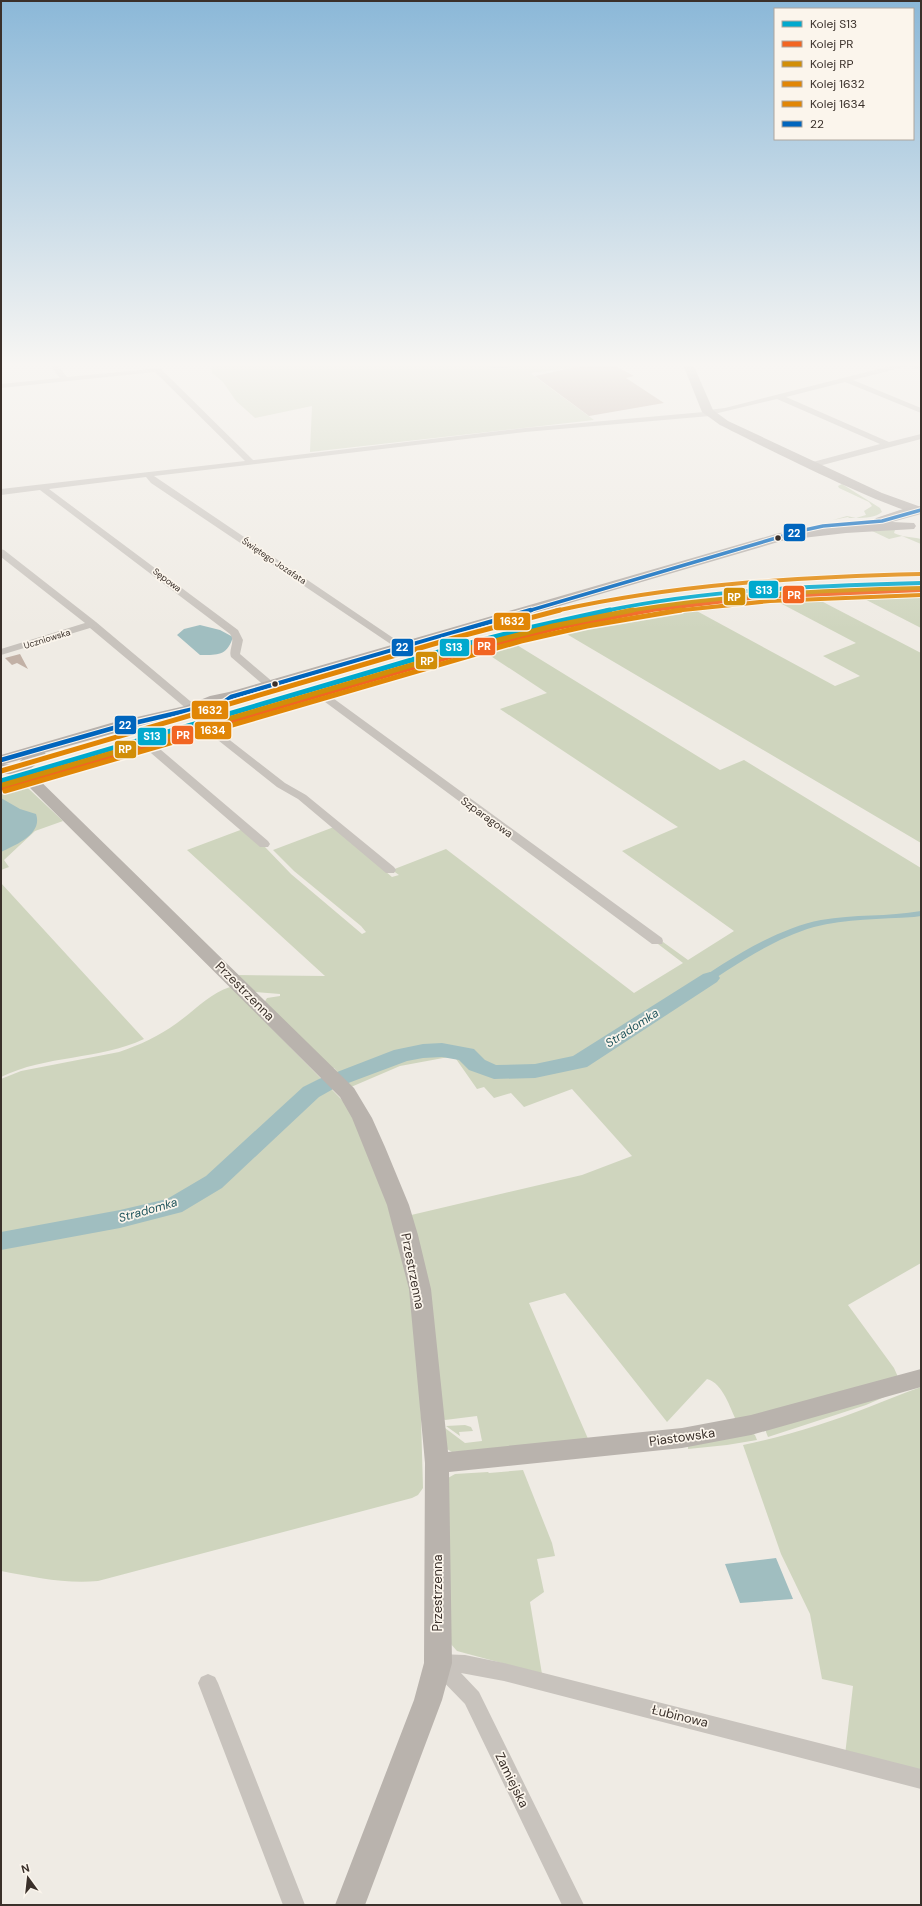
<svg xmlns="http://www.w3.org/2000/svg" width="922" height="1906" font-family="'DM Sans',sans-serif">
<style>
.green{fill:#cfd5be}
.water{fill:#a0bec0}
.lines{fill:none;stroke-linecap:round;stroke-linejoin:round}
.river{fill:#a0bec0;fill-rule:evenodd}
.building{fill:#c2b1a6}
.street{fill:#c8c3bd;fill-rule:evenodd}
.secondary{fill:#b9b3ad;fill-rule:evenodd}
.primary{fill:#b7b1ac;fill-rule:evenodd}
.bus-1-far1-casing{stroke:#fbf5ec;stroke-width:5.5}
.bus-1-casing{stroke:#fbf5ec;stroke-width:7}
.bus-1-far1{stroke:#0065bd;stroke-width:3.5}
.bus-1{stroke:#0065bd;stroke-width:4.5}
.rail-1-far1-casing{stroke:#fbf5ec;stroke-width:6}
.rail-1-casing{stroke:#fbf5ec;stroke-width:8}
.rail-2-far1-casing{stroke:#fbf5ec;stroke-width:6}
.rail-2-casing{stroke:#fbf5ec;stroke-width:8}
.rail-3-far1-casing{stroke:#fbf5ec;stroke-width:6}
.rail-3-casing{stroke:#fbf5ec;stroke-width:8}
.rail-4-far1-casing{stroke:#fbf5ec;stroke-width:6}
.rail-4-casing{stroke:#fbf5ec;stroke-width:8}
.rail-5-far1-casing{stroke:#fbf5ec;stroke-width:6}
.rail-5-casing{stroke:#fbf5ec;stroke-width:8}
.rail-1-far1{stroke:#00a9ce;stroke-width:4}
.rail-1{stroke:#00a9ce;stroke-width:5}
.rail-2-far1{stroke:#f26522;stroke-width:4}
.rail-2{stroke:#f26522;stroke-width:5}
.rail-3-far1{stroke:#d18e08;stroke-width:4}
.rail-3{stroke:#d18e08;stroke-width:5}
.rail-4-far1{stroke:#e18606;stroke-width:4}
.rail-4{stroke:#e18606;stroke-width:5}
.rail-5-far1{stroke:#e18606;stroke-width:4}
.rail-5{stroke:#e18606;stroke-width:5}
.bus-dot{fill:#3a302a;stroke:#fbf5ec;stroke-width:1.5}
.labels{text-anchor:middle;dominant-baseline:central;stroke-width:3.5;stroke-linejoin:round;paint-order:stroke}
.far-street-label{font-size:9px;fill:#3a302a;stroke:#fbf5ec}
.street-label{font-size:11px;fill:#3a302a;stroke:#fbf5ec}
.water-label{font-size:12px;font-style:italic;fill:#1f545c;stroke:#fbf5ec}
.near-street-label{font-size:13px;fill:#3a302a;stroke:#fbf5ec}
.line-badge{stroke:#fbf5ec;stroke-width:1.5}
.badge-label{font-size:11px;text-anchor:middle;font-weight:bold;fill:#fff}
</style>
<rect width="100%" height="100%" fill="#efebe4"/>
<path class="green" d="M211,362H622L530,373L594,420L310,452L312,406L255,418L236,401L223,382L212,373Z
M842,484L880,508L882,512C874,519 859,518 849,518L848,517L833,520L847,516L856,518L866,515L864,511L872,506L869,502L839,488L838,486Z
M888,529L895,530L894,533C901,537 913,537 921,539V544L902,536L889,539L870,530Z
M921,587V628L845,589Z
M802,591L921,653V843L553,626L631,609L682,603L835,686L860,676L823,656L856,643L761,593Z
M507,639L720,770L744,760L921,868V1263L848,1305L894,1368L898,1377L737,1422C730,1408 723,1383 707,1379L667,1422L565,1293L529,1303L589,1441L452,1452L445,1448V1428L465,1443L482,1441L477,1416L445,1420L438,1416L407,1216L582,1175L632,1156L572,1089L524,1107L511,1093L494,1098L484,1087L477,1089L454,1056L400,1066L351,1087L334,1068L331,1069L264,1003L267,998L280,996V994L255,992L235,975L325,976L187,850L243,829L265,847L291,874L362,934L366,932L361,926L294,871L273,850L334,827L392,877L399,875L392,870L446,849L634,993L683,963L658,944L663,942L688,960L734,931L622,851L678,827L500,709L547,693L477,647Z
M21,784L29,789L63,821L35,831L4,860L9,867L1,870V787Z
M1,883L144,1039C99,1060 46,1055 1,1077Z
M230,987L232,988L346,1104L356,1123L396,1226L410,1290L420,1383L423,1488L418,1495L412,1498L98,1581C65,1584 33,1577 1,1571V1079L21,1071L119,1052C140,1045 159,1036 177,1023C194,1011 209,994 230,987Z
M921,1387V1774L845,1755L853,1686L822,1679L810,1614L781,1554L743,1445C783,1437 831,1422 869,1407C887,1400 903,1393 921,1387Z
M898,1391L866,1405L768,1437L766,1432V1430Z
M465,1425L471,1427L473,1431L459,1432L460,1436L446,1426Z
M752,1433L755,1435L757,1440L727,1445L688,1449V1445Z
M523,1470L552,1543L555,1556L537,1559L544,1592L530,1602L542,1674L457,1651L450,1643L448,1478L455,1474L488,1472L489,1473Z"/>
<path class="water" d="M462,362H586L548,364L531,362L507,368H494Z
M200,625L220,630L233,637C227,656 218,655 200,655L177,635L184,629Z
M1,798L20,809L36,814C43,834 16,845 1,852Z
M921,911V916L914,917C881,919 846,919 814,927C769,940 730,969 691,994L684,990C723,963 774,929 821,920C854,914 888,917 921,911Z
M776,1558L793,1599L740,1603L725,1564Z"/>
<g class="lines">
<path class="river" d="M710,972L717,974L720,978L717,982L587,1067L535,1078L494,1079L469,1070L459,1060L442,1057L423,1058L407,1061L335,1088L319,1097L222,1188L182,1212L120,1228L1,1250V1232L120,1210L167,1199L206,1176L303,1087L319,1079L394,1050L423,1044L442,1043L474,1049L485,1060L496,1065L535,1064L573,1056L703,974Z"/>
</g>
<path class="building" d="M612,364L634,376L626,378L664,403L589,416L535,376L571,368Z
M20,654L28,669L17,663L12,665L5,658Z"/>
<g class="lines">
<path class="street" d="M47,362H55L67,377L160,368L253,460L525,428L704,412L708,410L725,408L906,362L921,366V370L908,366L853,380L921,408V413L845,382L786,397L889,442L921,434V439L815,467H809V463L880,444L777,399L714,414L710,416L525,432L154,476L405,646L406,648L405,650L401,651L151,483L146,477L49,489L238,630L243,640L240,654L274,683L275,685L270,688L266,687L231,657C228,649 236,642 230,634L40,490L1,495V489L245,461L155,372L1,388V384L60,378Z
M1,549L4,550L96,622L196,706L197,708L196,710H188L90,628L1,655V649L85,623L1,557Z
M921,583V589L738,597L629,611L573,624L452,656L326,693L662,938L663,941L662,944H652L317,696L213,727L285,783L306,795L394,867L396,870L394,873H386L298,799L277,787L204,729L154,744L268,841L270,844L268,847H260L144,747C97,762 50,781 1,789V783L28,778L142,741L444,652L567,619L629,605L738,591Z
M438,1654L465,1655L504,1663L921,1769V1789L504,1681L461,1673L479,1692L584,1905H562L465,1704L431,1669L428,1663L431,1657Z
M208,1674L215,1677L218,1683L305,1905H283L198,1683L201,1677Z"/>
<path class="secondary" d="M682,362H692L713,410L728,421L882,493L921,507V513C902,517 748,439 720,425L702,412Z
M39,750L44,752L47,755L29,770L354,1088L372,1118L385,1147L409,1205L418,1235L431,1289L448,1452L682,1428L751,1415L921,1369V1387L751,1435L682,1448L449,1472L452,1663L442,1700L365,1905H335L414,1700L424,1663L425,1463L409,1289L387,1205L352,1118L340,1097L16,774H1V764L16,765L23,758Z"/>
<path class="primary" d="M921,506V514L892,522L914,523L916,526L914,529L846,533L785,540L237,700L214,705L212,709L122,731L1,765V755L111,723L185,706L210,696L229,692L779,533L875,523L874,521L876,518L906,508Z"/>
<defs>
<path id="bus-1-far1" d="M528,611L800,531L823,526L882,521L921,510"/>
<path id="bus-1" d="M1,760L117,727L224,702L231,697L531,610"/>
</defs>
<use href="#bus-1-far1" class="bus-1-far1-casing"/>
<use href="#bus-1" class="bus-1-casing"/>
<use href="#bus-1-far1" class="bus-1-far1"/>
<use href="#bus-1" class="bus-1"/>
<defs>
<path id="rail-1-far1" d="M605,611C709,589 815,586 921,583"/>
<path id="rail-1" d="M1,781L459,646L533,627L610,610"/>
<path id="rail-2-far1" d="M644,611L758,597L921,590"/>
<path id="rail-2" d="M3,788L486,646L560,627L650,610"/>
<path id="rail-3-far1" d="M627,611C724,595 822,590 921,588"/>
<path id="rail-3" d="M3,785L487,643L553,626L633,610"/>
<path id="rail-4-far1" d="M555,611C676,584 798,577 921,574"/>
<path id="rail-4" d="M1,771L454,638L560,610"/>
<path id="rail-5-far1" d="M673,611L770,601L921,595"/>
<path id="rail-5" d="M5,791L521,641L587,626L681,610"/>
</defs>
<use href="#rail-1-far1" class="rail-1-far1-casing"/>
<use href="#rail-1" class="rail-1-casing"/>
<use href="#rail-2-far1" class="rail-2-far1-casing"/>
<use href="#rail-2" class="rail-2-casing"/>
<use href="#rail-3-far1" class="rail-3-far1-casing"/>
<use href="#rail-3" class="rail-3-casing"/>
<use href="#rail-4-far1" class="rail-4-far1-casing"/>
<use href="#rail-4" class="rail-4-casing"/>
<use href="#rail-5-far1" class="rail-5-far1-casing"/>
<use href="#rail-5" class="rail-5-casing"/>
<use href="#rail-1-far1" class="rail-1-far1"/>
<use href="#rail-1" class="rail-1"/>
<use href="#rail-2-far1" class="rail-2-far1"/>
<use href="#rail-2" class="rail-2"/>
<use href="#rail-3-far1" class="rail-3-far1"/>
<use href="#rail-3" class="rail-3"/>
<use href="#rail-4-far1" class="rail-4-far1"/>
<use href="#rail-4" class="rail-4"/>
<use href="#rail-5-far1" class="rail-5-far1"/>
<use href="#rail-5" class="rail-5"/>
</g>
<linearGradient id="sky" x2="0" y2="1"><stop stop-color="#8bb8d8"/><stop offset="0.58" stop-color="#f8f6f3"/><stop offset="1" stop-color="#f8f6f3" stop-opacity="0"/></linearGradient>
<rect width="922" height="629" fill="url(#sky)"/>
<g class="bus-dot">
<circle cx="778" cy="538" r="3.5"/>
<circle cx="275" cy="684" r="3.5"/>
</g>
<g class="labels">
<g class="far-street-label">
<text transform="translate(274 561) rotate(34)">Świętego Jozafata</text>
<text transform="translate(167 580) rotate(37)">Sępowa</text>
<text transform="translate(47 639) rotate(-17)">Uczniowska</text>
</g>
<g class="street-label">
<text transform="translate(487 817) rotate(36)">Szparagowa</text>
</g>
<g class="water-label">
<text transform="translate(632 1028) rotate(-33)">Stradomka</text>
<text transform="translate(148 1210) rotate(-16)">Stradomka</text>
</g>
<g class="near-street-label">
<text transform="translate(245 991) rotate(45)">Przestrzenna</text>
<text transform="translate(413 1271) rotate(79)">Przestrzenna</text>
<text transform="translate(682 1437) rotate(-8)">Piastowska</text>
<text transform="translate(437 1593) rotate(-90)">Przestrzenna</text>
<text transform="translate(680 1716) rotate(14)">Łubinowa</text>
<text transform="translate(512 1780) rotate(64)">Zamiejska</text>
</g>
</g>
<g class="line-badge">
<rect x="783" y="523" width="23" height="19" rx="4" fill="#0065bd"/>
<rect x="748" y="580" width="31" height="19" rx="4" fill="#00a9ce"/>
<rect x="782" y="585" width="23" height="19" rx="4" fill="#f26522"/>
<rect x="723" y="587" width="23" height="19" rx="4" fill="#d18e08"/>
<rect x="493" y="612" width="38" height="19" rx="4" fill="#e18606"/>
<rect x="473" y="637" width="23" height="19" rx="4" fill="#f26522"/>
<rect x="391" y="638" width="23" height="19" rx="4" fill="#0065bd"/>
<rect x="439" y="638" width="31" height="19" rx="4" fill="#00a9ce"/>
<rect x="415" y="651" width="23" height="19" rx="4" fill="#d18e08"/>
<rect x="191" y="700" width="38" height="20" rx="4" fill="#e18606"/>
<rect x="114" y="715" width="23" height="20" rx="4" fill="#0065bd"/>
<rect x="194" y="721" width="38" height="19" rx="4" fill="#e18606"/>
<rect x="171" y="725" width="23" height="20" rx="4" fill="#f26522"/>
<rect x="137" y="727" width="30" height="19" rx="4" fill="#00a9ce"/>
<rect x="114" y="740" width="23" height="19" rx="4" fill="#d18e08"/>
</g>
<g class="badge-label">
<text x="794" y="537">22</text>
<text x="764" y="594">S13</text>
<text x="794" y="599">PR</text>
<text x="734" y="601">RP</text>
<text x="512" y="625">1632</text>
<text x="484" y="650">PR</text>
<text x="402" y="651">22</text>
<text x="454" y="651">S13</text>
<text x="427" y="665">RP</text>
<text x="210" y="714">1632</text>
<text x="125" y="729">22</text>
<text x="213" y="734">1634</text>
<text x="183" y="739">PR</text>
<text x="152" y="740">S13</text>
<text x="125" y="753">RP</text>
</g>
<rect width="922" height="1906" fill="none" stroke="#3a302a" stroke-width="4"/>
<rect x="774" y="8" width="140" height="132" fill="#fbf5ec" stroke="#aea69e"/>
<rect x="782" y="21" width="20" height="6" fill="#00a9ce" stroke="#aea69e"/>
<text x="810" y="28" font-size="12" fill="#3a302a">Kolej S13</text>
<rect x="782" y="41" width="20" height="6" fill="#f26522" stroke="#aea69e"/>
<text x="810" y="48" font-size="12" fill="#3a302a">Kolej PR</text>
<rect x="782" y="61" width="20" height="6" fill="#d18e08" stroke="#aea69e"/>
<text x="810" y="68" font-size="12" fill="#3a302a">Kolej RP</text>
<rect x="782" y="81" width="20" height="6" fill="#e18606" stroke="#aea69e"/>
<text x="810" y="88" font-size="12" fill="#3a302a">Kolej 1632</text>
<rect x="782" y="101" width="20" height="6" fill="#e18606" stroke="#aea69e"/>
<text x="810" y="108" font-size="12" fill="#3a302a">Kolej 1634</text>
<rect x="782" y="121" width="20" height="6" fill="#0065bd" stroke="#aea69e"/>
<text x="810" y="128" font-size="12" fill="#3a302a">22</text>
<g transform="translate(28 1878) rotate(345)" stroke="#fbf5ec" stroke-width="3" paint-order="stroke">
<path d="M0-3L7 15L0 10L-7 15Z" fill="#3a302a"/>
<text y="-6" font-size="11" font-weight="bold" text-anchor="middle" fill="#3a302a">N</text>
</g>
</svg>
